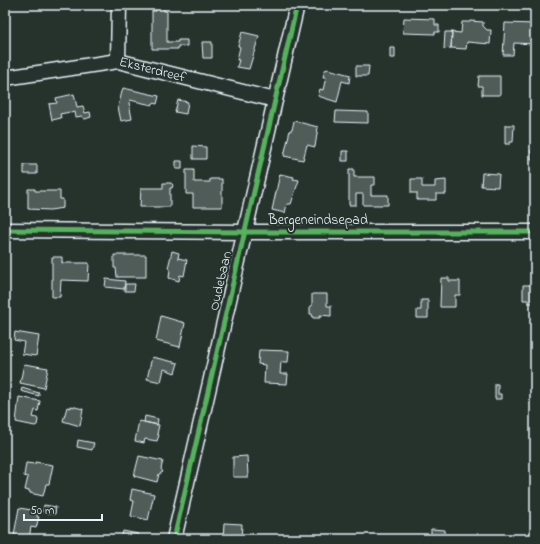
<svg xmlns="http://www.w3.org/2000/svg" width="540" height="544" font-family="'Indie Flower',sans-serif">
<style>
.building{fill:#505c59;stroke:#e8f1f8}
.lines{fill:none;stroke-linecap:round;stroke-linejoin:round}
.minor-casing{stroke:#e8f1f8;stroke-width:17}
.minor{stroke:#26332d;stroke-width:14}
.cycleway-casing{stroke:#26332d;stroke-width:8}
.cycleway{stroke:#56b35d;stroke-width:5}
.labels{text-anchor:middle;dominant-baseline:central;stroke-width:4;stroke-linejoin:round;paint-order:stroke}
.street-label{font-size:14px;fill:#e8f1f8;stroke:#26332d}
</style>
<rect width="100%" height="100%" fill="#26332d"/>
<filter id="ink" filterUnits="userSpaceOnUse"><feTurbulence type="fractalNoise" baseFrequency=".025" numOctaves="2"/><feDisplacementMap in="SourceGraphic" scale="8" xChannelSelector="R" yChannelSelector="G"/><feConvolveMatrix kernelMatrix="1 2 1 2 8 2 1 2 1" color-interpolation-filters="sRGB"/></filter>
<g filter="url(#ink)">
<path class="building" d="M156,6L164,7V11H167V42H178V40H187V46H178V49H152V11H156Z
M404,18L435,19V25H439V32H435V34L403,33Z
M470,21L483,22V26L487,30H491L490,44L467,42L466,49L451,48L452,32L461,33L462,22H470Z
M505,23L535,24V44L514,43L513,55H503Z
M242,32L259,36L249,69L237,67L239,60H237L240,47L238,46Z
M445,32H452L451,48L444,49Z
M202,42H212V58H203Z
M390,48H395V58H390Z
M356,66H369L368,76H356Z
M328,69L350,75L349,83L342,81L337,102L318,96L320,89L323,90L326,77H323L325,70Z
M479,76H500V95H482V86H478Z
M123,88L159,96L157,104L153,103L152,105L130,100L129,103L132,119L121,121L118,107Z
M74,94L77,107L83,106L85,113L90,112L91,117L85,119L83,118L82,116L76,117L75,112L70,113V112L60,114L61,118L52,120L49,104L57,103L56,98Z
M178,100L188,102L186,114L175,112Z
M336,111L368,112V123L335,122Z
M294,121L318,127L315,147L307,145L303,160L284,156L290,130H292Z
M505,125H514L513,142H510V144H505Z
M193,146L206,147V159H193Z
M531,150H535V164H533V159H531Z
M342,151H348V161H342Z
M176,161H182V169H176Z
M24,165H37V174H24Z
M349,169H354V177H375V185H371V195H388V205H363V194H356V205H349Z
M186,170H194V182H210V179H222V207H193V194H186Z
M482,173L499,174L498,187L481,186Z
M280,174L294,177L293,179L299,180L291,204H287L285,213L272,210Z
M411,179H422V187H435V181L446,180V194H436V200H417V193H411Z
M163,183H171L173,185L172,188H170V207H140L141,188H163Z
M28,189H35V191H60V199H63V208L50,210L28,209Z
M172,251L179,253L178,258L187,260L184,276L180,275L179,281L169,278L170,269L168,268Z
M114,255H146V277H117L116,268H114Z
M52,257H62V263H89L88,281L61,280L60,297H52Z
M441,278H449V281H460V295H455V307H440Z
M106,279L125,281L124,289L105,287Z
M532,280H535V303H528V300H523V285H532Z
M125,284H135L134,291H125Z
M312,294H327V306H331V316L320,315V318H313L312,314H310V306H312Z
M421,300H428V318H417V310H421Z
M161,316L185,323L180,347L156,341Z
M15,332L39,336L36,356L22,354L24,342L14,340Z
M259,350L289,351L288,362H281L280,374H288L287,384L264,383L265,365L258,364Z
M152,357L178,363L175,373L164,369L161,382L147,379Z
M24,364L48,368L44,388L20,383Z
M495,384H498V394H501V399H495Z
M22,388L39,393V396L21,391Z
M19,397L40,401L38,411L35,410L33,417L37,418L38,420L37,425L35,426L16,422Z
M71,406L83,409L80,426L63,421L67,407L71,408Z
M145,416L158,419L157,425L144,422Z
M139,421L159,425L157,434L159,435L157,441L145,439L144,443L135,441Z
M78,440L94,443L92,450L77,447Z
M139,456L163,461L161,469L163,472L159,474L157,482L134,476Z
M247,456L248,477H233V457Z
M35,462L53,465L49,484H46L43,496L30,493V491L25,490L28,477L24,476L26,463L35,464Z
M132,489L154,494L148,520L131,516L134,501L130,500Z
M44,505L56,507L55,514L43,512Z
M19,508L38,511L37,517H39L36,528L31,527L29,538L14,535Z
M224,523L242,524L241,539H223Z
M431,529L445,530V536L435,535V539H431Z
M123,531L138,534L136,539H121Z"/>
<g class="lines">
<defs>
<g id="minor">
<path d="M118,61L119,5"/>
<path id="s1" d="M5,78L118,61L275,100"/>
<path d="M5,230L245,232H535"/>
<path d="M174,539L297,5"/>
</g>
</defs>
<use href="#minor" class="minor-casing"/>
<use href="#minor" class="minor"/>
<defs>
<path id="cycleway" d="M5,230L245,232H535
M174,539L297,5"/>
</defs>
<use href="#cycleway" class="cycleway-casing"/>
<use href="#cycleway" class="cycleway"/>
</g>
</g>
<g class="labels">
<g class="street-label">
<text stroke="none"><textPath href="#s1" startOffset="150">Eksterdreef</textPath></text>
<text x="318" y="220">Bergeneindsepad</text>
<text transform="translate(221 281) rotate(-77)">Oudebaan</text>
</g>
</g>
<rect width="540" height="544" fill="none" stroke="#26332d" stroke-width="20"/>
<rect x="10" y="10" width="520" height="524" fill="none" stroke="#e8f1f8" stroke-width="1.5" filter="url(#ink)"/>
<path d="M24 514v6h78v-6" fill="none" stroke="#e8f1f8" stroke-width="2"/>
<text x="30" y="514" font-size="12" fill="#e8f1f8" stroke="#26332d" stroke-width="3" paint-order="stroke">50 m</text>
</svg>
